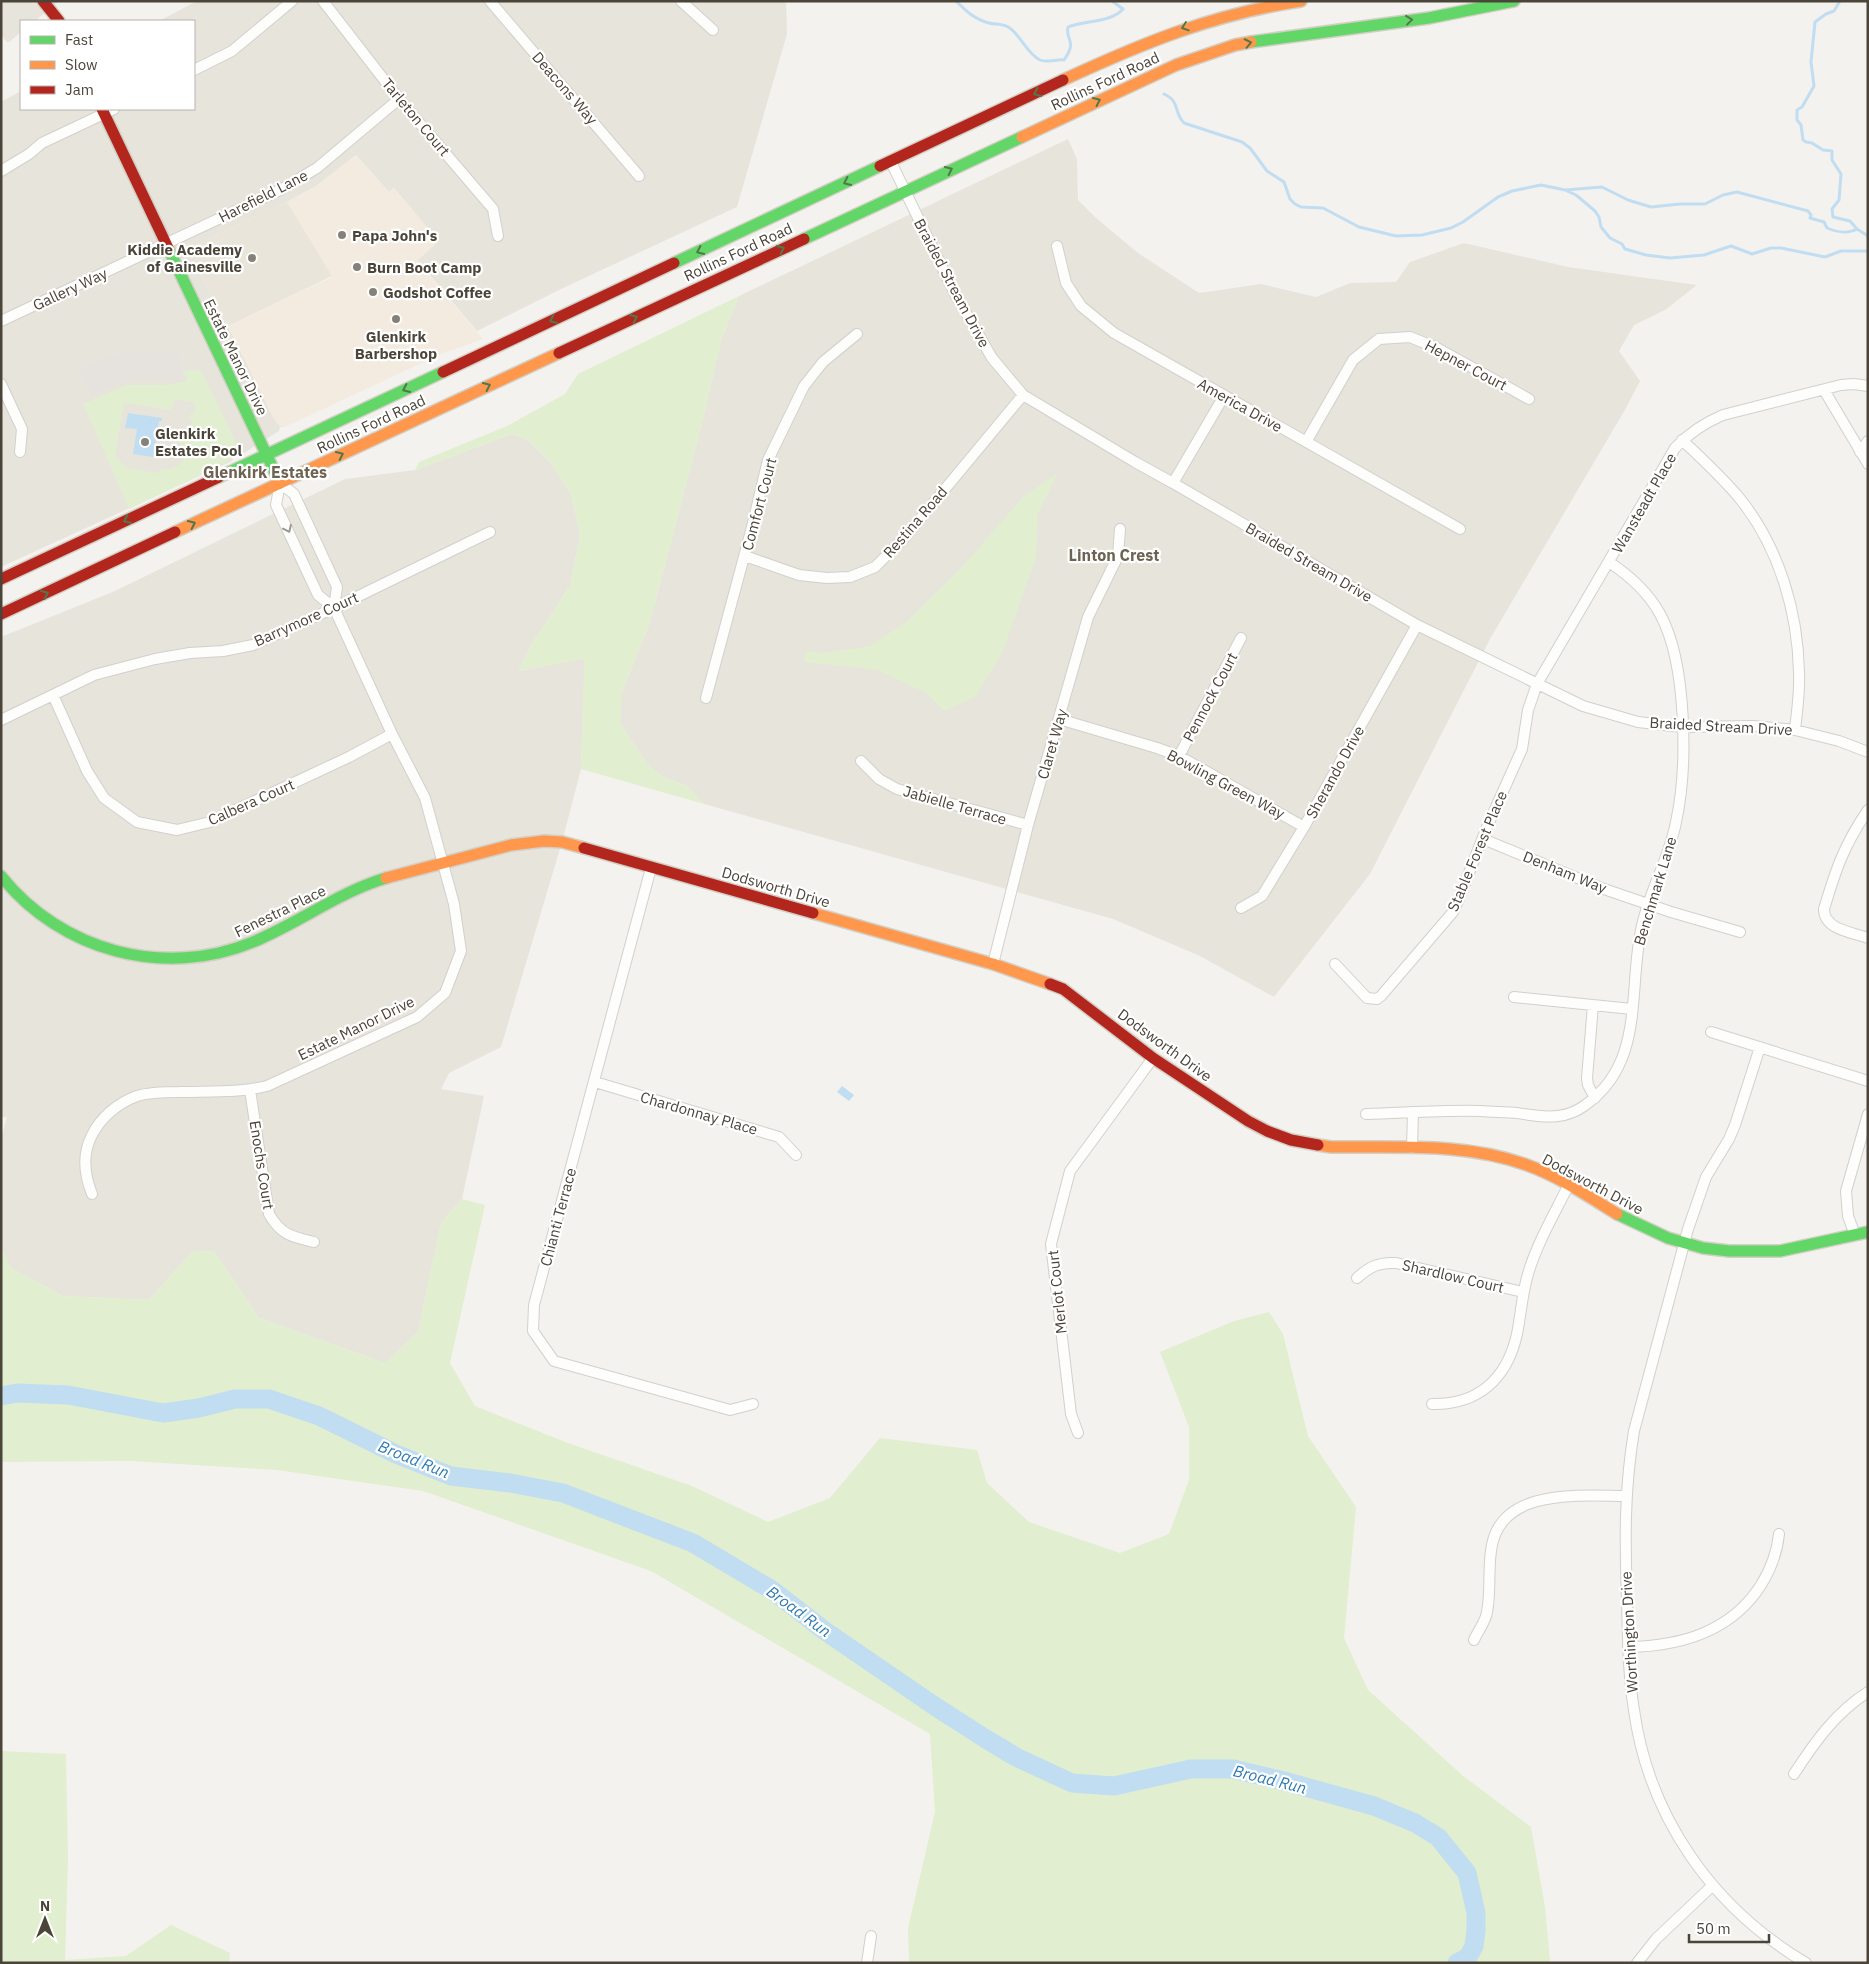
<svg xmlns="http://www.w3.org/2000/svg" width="1869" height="1964" font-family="'IBM Plex Sans',sans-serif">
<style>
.residential{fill:#e7e4dc}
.commercial{fill:#f3ebdf}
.education{fill:#eae5da}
.green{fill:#e1eecf;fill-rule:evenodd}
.parking{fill:#e6e3df}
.water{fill:#c0ddf1}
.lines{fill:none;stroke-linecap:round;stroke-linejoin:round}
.stream{stroke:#c0ddf1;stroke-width:3}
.river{stroke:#c0ddf1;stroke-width:19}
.street-casing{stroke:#d2d0cb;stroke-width:12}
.fast-casing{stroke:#d3cfc5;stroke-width:14}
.slow-casing{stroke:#d3cfc5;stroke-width:14}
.jam-casing{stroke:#d3cfc5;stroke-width:14}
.street{stroke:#fdfdfc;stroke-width:10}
.fast{stroke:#63d668;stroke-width:11}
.slow{stroke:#ff974d;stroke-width:11}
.jam{stroke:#b3261e;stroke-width:11}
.oneway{stroke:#537749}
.oneway2{stroke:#9b9791}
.poi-dot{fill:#868178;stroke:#fff;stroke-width:2}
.labels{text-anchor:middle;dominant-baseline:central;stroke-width:4.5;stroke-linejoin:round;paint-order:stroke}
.street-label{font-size:15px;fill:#4b4439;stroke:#fff}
.poi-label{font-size:15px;font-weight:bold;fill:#4b4439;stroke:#fff;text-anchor:start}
.neighbourhood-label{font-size:16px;font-weight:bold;fill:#6e6250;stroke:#fff}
.water-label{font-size:16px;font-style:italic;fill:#2e7ab2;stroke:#fff}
</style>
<rect width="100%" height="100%" fill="#f4f2ee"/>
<path class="residential" d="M1,1H59L35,21H21V32L8,43L1,35Z
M197,1H786L787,34L737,207L563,288L477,331L417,260L438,241L394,188L389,192L356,155L316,186L287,202L194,246L190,253L191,259L228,326L274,419L280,426H287L280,427L279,431L239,456L235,455L232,461L1,567V102L21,91V109H194V21H159Z
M1068,139L1077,159L1078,200L1095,217L1138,253L1199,293L1261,284L1316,297L1350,283L1396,282L1410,262L1464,243L1568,267L1697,285L1665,310L1634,325L1619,351L1640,381L1626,408L1490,639L1370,874L1274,997L1200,956L1113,919L704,804L687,786L663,777L649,766L621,725V694L650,622L702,423L721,340L739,296Z
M512,434L527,439L551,463L571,494L580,535L570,586L531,645L519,671L585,658L581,769L562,842L501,1047L449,1073L441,1089L484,1096L462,1199L441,1223L418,1332L385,1363L259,1318L214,1251L192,1252L149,1300L63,1296L11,1268L1,1247V1139L7,1117H1V637L115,591L345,479L415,470Z"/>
<path class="commercial" d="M356,155L389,192L394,188L439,241L417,261L483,339L439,355L287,426H280L274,419L228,326L332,277L287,202L316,186Z"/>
<path class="education" d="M287,202L332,276L228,326L191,259L190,253L194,246Z"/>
<path class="green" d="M739,296L721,340L702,423L650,622L621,694V725L649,766L663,777L687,786L704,804L581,769L584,659L518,671L531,645L570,586L580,535L571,494L551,463L527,439L512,434L415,470L419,462L507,426L565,394L578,374Z
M191,370H199L203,374L235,441C238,451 236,456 227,462L129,509L83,404L127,385H159L175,384L188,380L183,371ZM175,399L193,402L195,405L194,414L191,413L189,418L192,420L190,430L184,429L183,438L177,437C178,442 182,443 183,448C189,463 173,470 162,469L158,473L127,468L115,456L124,403L171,410Z
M1058,473L1038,513L1036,558L1002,653L975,697L944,711L926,693L877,670L804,662L806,651L822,653L870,646L906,622L963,566L1024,496Z
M462,1199L485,1205L450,1363L475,1406L568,1443L692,1486L768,1522L830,1498L880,1438L977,1450L987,1483L1029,1522L1120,1553L1169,1534L1189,1480V1427L1160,1352L1234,1321L1269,1312L1283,1334L1308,1436L1356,1507L1344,1638L1368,1690L1462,1775L1531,1827L1545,1907L1550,1960L1548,1963H909L908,1928L935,1812L930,1734L651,1571L423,1491L277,1470L130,1461L1,1462V1247L11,1268L63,1296L149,1300L192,1252L214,1251L259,1318L385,1363L418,1332L441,1223Z
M1,1751L66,1754L68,1859L65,1960L126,1956L171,1925L230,1953L229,1963H1Z"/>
<path class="parking" d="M176,351L183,377L175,380L125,381L91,395L78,369L121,352Z"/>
<path class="water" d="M128,413L162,418V421H159L153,457L133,454L137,429L125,428Z
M842,1086L854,1095L849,1101L837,1092Z"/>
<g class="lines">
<path class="stream" d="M956,1C966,11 974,19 989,23C997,25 1004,23 1011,29C1022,38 1027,53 1040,60C1046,63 1057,59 1064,60C1078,40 1065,41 1068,27C1084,20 1111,23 1123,9L1112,1
M1840,1L1834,11L1826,14L1815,22L1811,62L1814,86L1802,107L1797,110V120L1801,125L1803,140L1806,142L1812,143L1823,150L1832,151V160L1841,174L1839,200L1832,209L1833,217L1850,221L1857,229L1868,236
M1164,94C1181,102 1173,112 1184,123L1242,142L1250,148L1267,171L1284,182L1290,199L1295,204L1301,207L1323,208L1359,227L1396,236L1422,235L1451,228L1463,222L1498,197L1512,191L1541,185L1565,190L1576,195L1595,211L1599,217L1601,227L1610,238L1622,244L1625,249L1646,255L1670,258L1704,255L1731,246L1752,254L1771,248H1781L1825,257L1841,251H1868
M1565,190L1602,187L1628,200L1651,207L1680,204H1705L1723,195L1737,192L1808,211L1811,215L1810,218L1824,222L1827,228C1836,232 1848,234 1857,229"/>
<path class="river" d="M1,1396L17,1393L68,1395L163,1413L199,1408L235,1399H269L319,1416L396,1454L451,1476L510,1483L563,1493L693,1543L772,1590L825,1631L936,1707L986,1739L1016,1757L1072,1783L1114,1786L1191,1769H1233L1284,1781L1374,1806L1415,1823L1438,1837L1467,1873L1476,1913V1931L1474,1946L1468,1957L1457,1963"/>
<defs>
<path id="street" d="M323,1L399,99L493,209L498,236
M490,1L639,176
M681,1L713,30
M194,70L232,51L292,1
M891,162L955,294L992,358L1023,395L1135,462L1173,483L1417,625L1583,706L1638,722L1682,727L1754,726L1795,730L1839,741L1868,752
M1,171L29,154L42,143L114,109
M1057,246L1066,283L1081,306L1114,333L1460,529
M1,321L280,190L317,168L399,99
M1,384L22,429L20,452
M1824,390L1868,464
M1682,440C1702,459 1723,478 1741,500C1779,548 1798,612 1799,673C1800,692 1797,711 1795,730
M1306,442L1353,360L1379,339L1410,337L1437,348L1529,399
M1860,452L1868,441
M1173,483L1224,396
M745,556L799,575L827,578L850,577L875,567L906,536L1023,395
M53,695L87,771L104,798L137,822L177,830L210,822L349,757L392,734
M706,698L752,527L768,460L804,386L823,362L857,334
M1059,719L1157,748L1179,756L1304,827
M1,720L94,675L155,659L190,653L223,651L253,645L334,608L490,532
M1179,756L1241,638
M861,761L879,779L897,789L1028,825
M1868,810C1844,845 1836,869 1824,909C1824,930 1852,932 1868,938
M1483,839L1604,889L1671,912L1740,932
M651,868L534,1305L533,1331L554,1361L730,1410L753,1404
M1241,908L1262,896L1304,827L1417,625
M993,964L1028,825L1088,617L1118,556L1120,529
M1335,964L1367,998L1377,999L1381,996L1453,912L1458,901L1487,827L1522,749L1528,710L1537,684L1675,448C1689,433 1704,423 1723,415L1841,385L1854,384L1868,386
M1514,997L1632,1009
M1593,1005L1587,1078L1588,1085L1595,1098
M1711,1032L1868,1081
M1760,1047L1735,1125L1729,1139L1706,1177L1688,1229L1634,1431C1624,1491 1625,1541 1627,1601C1628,1637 1628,1674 1634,1710C1649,1818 1713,1908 1806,1963
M595,1082L779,1137L796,1155
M250,1090L269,1214C281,1235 292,1237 314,1242
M1366,1114C1404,1113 1443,1110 1480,1111C1493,1112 1505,1112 1517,1113C1530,1115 1544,1118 1558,1116C1567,1115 1577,1111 1584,1106C1645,1064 1628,993 1641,930C1648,893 1669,860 1676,822C1688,767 1687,663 1660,614C1648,592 1630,576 1609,562
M1412,1148L1413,1112
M92,1194C84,1174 82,1154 92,1135C101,1117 118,1103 137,1096C150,1092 166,1092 179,1092C209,1091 239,1093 267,1086L417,1017L445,993L461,951L454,904L425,798L392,734L334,608L318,595L276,505L280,483L294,494L337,587L334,608
M1855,1235L1848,1216L1846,1191L1868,1114
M1357,1278C1369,1267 1379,1262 1396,1263L1523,1292
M1432,1404C1478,1405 1507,1379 1517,1334C1521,1314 1522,1294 1528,1274C1537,1243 1555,1213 1569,1184
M1078,1433L1071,1414L1051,1244L1070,1171L1153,1058
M1474,1640C1478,1631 1486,1621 1487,1612C1491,1592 1488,1571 1491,1551C1498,1487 1580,1496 1625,1496
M1628,1647C1681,1646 1731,1632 1761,1585C1771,1569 1777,1553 1779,1534
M1794,1774C1814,1743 1836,1712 1868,1692
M867,1963L871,1936
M1637,1963L1656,1939L1712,1886"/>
<path id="fast" d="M1251,42L1429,18L1514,1
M804,239L1022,137
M169,250L280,483
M674,263L880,166
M219,477L443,372
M1,876C61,951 164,979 253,942C299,923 339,892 386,878
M1617,1214L1668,1238L1703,1248L1729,1251H1780L1868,1232"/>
<path id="slow" d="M1063,80C1143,43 1213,14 1301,1
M1022,137L1176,65L1235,45L1251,42
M175,532L559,353
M386,878L511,845L544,841L562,842L584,848
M813,913L993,964L1050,984
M1318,1145L1331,1147C1397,1148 1464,1142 1527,1165C1560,1177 1588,1196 1617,1214"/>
<path id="jam" d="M43,1L59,21
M102,109L169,250
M880,166L1063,80
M559,353L804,239
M443,372L674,263
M1,579L219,477
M1,614L175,532
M584,848L813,913
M1050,984L1063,989L1153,1058L1248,1121L1267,1131L1291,1140L1318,1145"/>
</defs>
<use href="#street" class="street-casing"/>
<use href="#fast" class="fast-casing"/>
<use href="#slow" class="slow-casing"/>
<use href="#jam" class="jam-casing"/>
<use href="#street" class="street"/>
<use href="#fast" class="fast"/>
<use href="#slow" class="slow"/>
<use href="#jam" class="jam"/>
</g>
<defs><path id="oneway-chevron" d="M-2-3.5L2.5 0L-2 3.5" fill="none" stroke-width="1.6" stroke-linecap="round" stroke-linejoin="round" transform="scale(1.25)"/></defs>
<g class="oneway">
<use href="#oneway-chevron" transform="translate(1409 20) rotate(-7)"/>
<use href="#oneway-chevron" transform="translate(1185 27) rotate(161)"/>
<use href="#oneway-chevron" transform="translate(1248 43) rotate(-12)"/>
<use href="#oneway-chevron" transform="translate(1037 93) rotate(155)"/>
<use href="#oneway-chevron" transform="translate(1097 101) rotate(-25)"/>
<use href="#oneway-chevron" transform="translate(949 170) rotate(-25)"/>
<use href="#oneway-chevron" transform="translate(847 182) rotate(155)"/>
<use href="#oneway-chevron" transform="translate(781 249) rotate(-25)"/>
<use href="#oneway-chevron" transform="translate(700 251) rotate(155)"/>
<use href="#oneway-chevron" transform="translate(634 318) rotate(-25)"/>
<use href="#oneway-chevron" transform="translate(553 320) rotate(155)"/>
<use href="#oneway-chevron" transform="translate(487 386) rotate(-25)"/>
<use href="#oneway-chevron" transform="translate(406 389) rotate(155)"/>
<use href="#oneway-chevron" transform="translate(340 455) rotate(-25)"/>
<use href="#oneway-chevron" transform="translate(127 520) rotate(155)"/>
<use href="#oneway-chevron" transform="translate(192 524) rotate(-25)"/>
<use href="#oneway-chevron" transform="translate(45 594) rotate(-25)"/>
</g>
<use class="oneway2" href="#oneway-chevron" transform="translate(288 529) rotate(65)"/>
<g class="poi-dot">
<circle cx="342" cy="235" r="5"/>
<circle cx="252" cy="258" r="5"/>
<circle cx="357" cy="267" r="5"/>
<circle cx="373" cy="292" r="5"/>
<circle cx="396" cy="319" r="5"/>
<circle cx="145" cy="442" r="5"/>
</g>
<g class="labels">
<g class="street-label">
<text transform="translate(1105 81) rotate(-25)">Rollins Ford Road</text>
<text transform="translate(565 88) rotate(49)">Deacons Way</text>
<text transform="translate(416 117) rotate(50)">Tarleton Court</text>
<text transform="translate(263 196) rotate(-27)">Harefield Lane</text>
<text transform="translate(738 252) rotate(-25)">Rollins Ford Road</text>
<text transform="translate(952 283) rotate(62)">Braided Stream Drive</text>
<text transform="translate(70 289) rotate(-25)">Gallery Way</text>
<text transform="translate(236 357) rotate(64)">Estate Manor Drive</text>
<text transform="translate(1466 365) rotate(28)">Hepner Court</text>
<text transform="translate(1240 405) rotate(29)">America Drive</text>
<text transform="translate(371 424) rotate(-25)">Rollins Ford Road</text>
<text transform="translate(1644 503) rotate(-60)">Wansteadt Place</text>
<text transform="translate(759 504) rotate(-75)">Comfort Court</text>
<text transform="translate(915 522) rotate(-49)">Restina Road</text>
<text transform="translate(1309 562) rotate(30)">Braided Stream Drive</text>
<text transform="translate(306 619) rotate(-24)">Barrymore Court</text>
<text transform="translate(1210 697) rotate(-62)">Pennock Court</text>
<text transform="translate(1721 726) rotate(3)">Braided Stream Drive</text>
<text transform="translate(1052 744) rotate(-74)">Claret Way</text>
<text transform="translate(1335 772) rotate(-61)">Sherando Drive</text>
<text transform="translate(1226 784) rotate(28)">Bowling Green Way</text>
<text transform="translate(251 802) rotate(-24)">Calbera Court</text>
<text transform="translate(955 805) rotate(16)">Jabielle Terrace</text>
<text transform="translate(1477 851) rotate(-67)">Stable Forest Place</text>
<text transform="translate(1565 872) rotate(22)">Denham Way</text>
<text transform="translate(776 887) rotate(16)">Dodsworth Drive</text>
<text transform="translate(1655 891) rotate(-73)">Benchmark Lane</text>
<text transform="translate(280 911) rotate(-26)">Fenestra Place</text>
<text transform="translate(356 1028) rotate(-26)">Estate Manor Drive</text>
<text transform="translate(1165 1045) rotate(36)">Dodsworth Drive</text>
<text transform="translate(699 1113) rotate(16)">Chardonnay Place</text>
<text transform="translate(262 1165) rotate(81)">Enochs Court</text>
<text transform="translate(1593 1184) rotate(28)">Dodsworth Drive</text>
<text transform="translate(558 1217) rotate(-75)">Chianti Terrace</text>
<text transform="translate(1453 1276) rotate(13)">Shardlow Court</text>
<text transform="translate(1057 1292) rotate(-96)">Merlot Court</text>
<text transform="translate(1629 1632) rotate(-93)">Worthington Drive</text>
</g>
<g class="poi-label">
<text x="352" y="235">Papa John's</text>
<text x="242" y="249" text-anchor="end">Kiddie Academy<tspan x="242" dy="17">of Gainesville</tspan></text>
<text x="367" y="267">Burn Boot Camp</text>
<text x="383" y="292">Godshot Coffee</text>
<text x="396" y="336" text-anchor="middle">Glenkirk<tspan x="396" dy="17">Barbershop</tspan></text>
<text x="155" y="433">Glenkirk<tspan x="155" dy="17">Estates Pool</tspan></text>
</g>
<g class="neighbourhood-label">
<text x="265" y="472">Glenkirk Estates</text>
<text x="1114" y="555">Linton Crest</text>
</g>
<g class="water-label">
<text transform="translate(414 1459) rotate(22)">Broad Run</text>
<text transform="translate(799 1611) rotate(36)">Broad Run</text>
<text transform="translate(1270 1779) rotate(14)">Broad Run</text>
</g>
</g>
<rect width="1869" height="1964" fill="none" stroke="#4b4439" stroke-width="5"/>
<rect x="20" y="20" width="175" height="90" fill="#ffffff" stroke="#b7b4b0"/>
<rect x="30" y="36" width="25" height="8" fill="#63d668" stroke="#b7b4b0"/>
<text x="65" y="45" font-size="15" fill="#4b4439">Fast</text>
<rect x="30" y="61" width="25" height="8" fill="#ff974d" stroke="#b7b4b0"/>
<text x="65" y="70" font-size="15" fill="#4b4439">Slow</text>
<rect x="30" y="86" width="25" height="8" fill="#b3261e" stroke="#b7b4b0"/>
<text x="65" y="95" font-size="15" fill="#4b4439">Jam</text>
<g transform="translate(45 1919)" stroke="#ffffff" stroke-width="4" paint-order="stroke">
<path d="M0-4L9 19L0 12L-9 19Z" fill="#4b4439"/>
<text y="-8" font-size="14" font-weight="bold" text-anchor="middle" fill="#4b4439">N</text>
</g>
<path d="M1689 1934v8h80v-8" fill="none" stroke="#4b4439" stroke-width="2.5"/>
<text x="1696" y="1934" font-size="15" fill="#4b4439" stroke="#ffffff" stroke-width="4" paint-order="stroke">50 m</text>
</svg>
